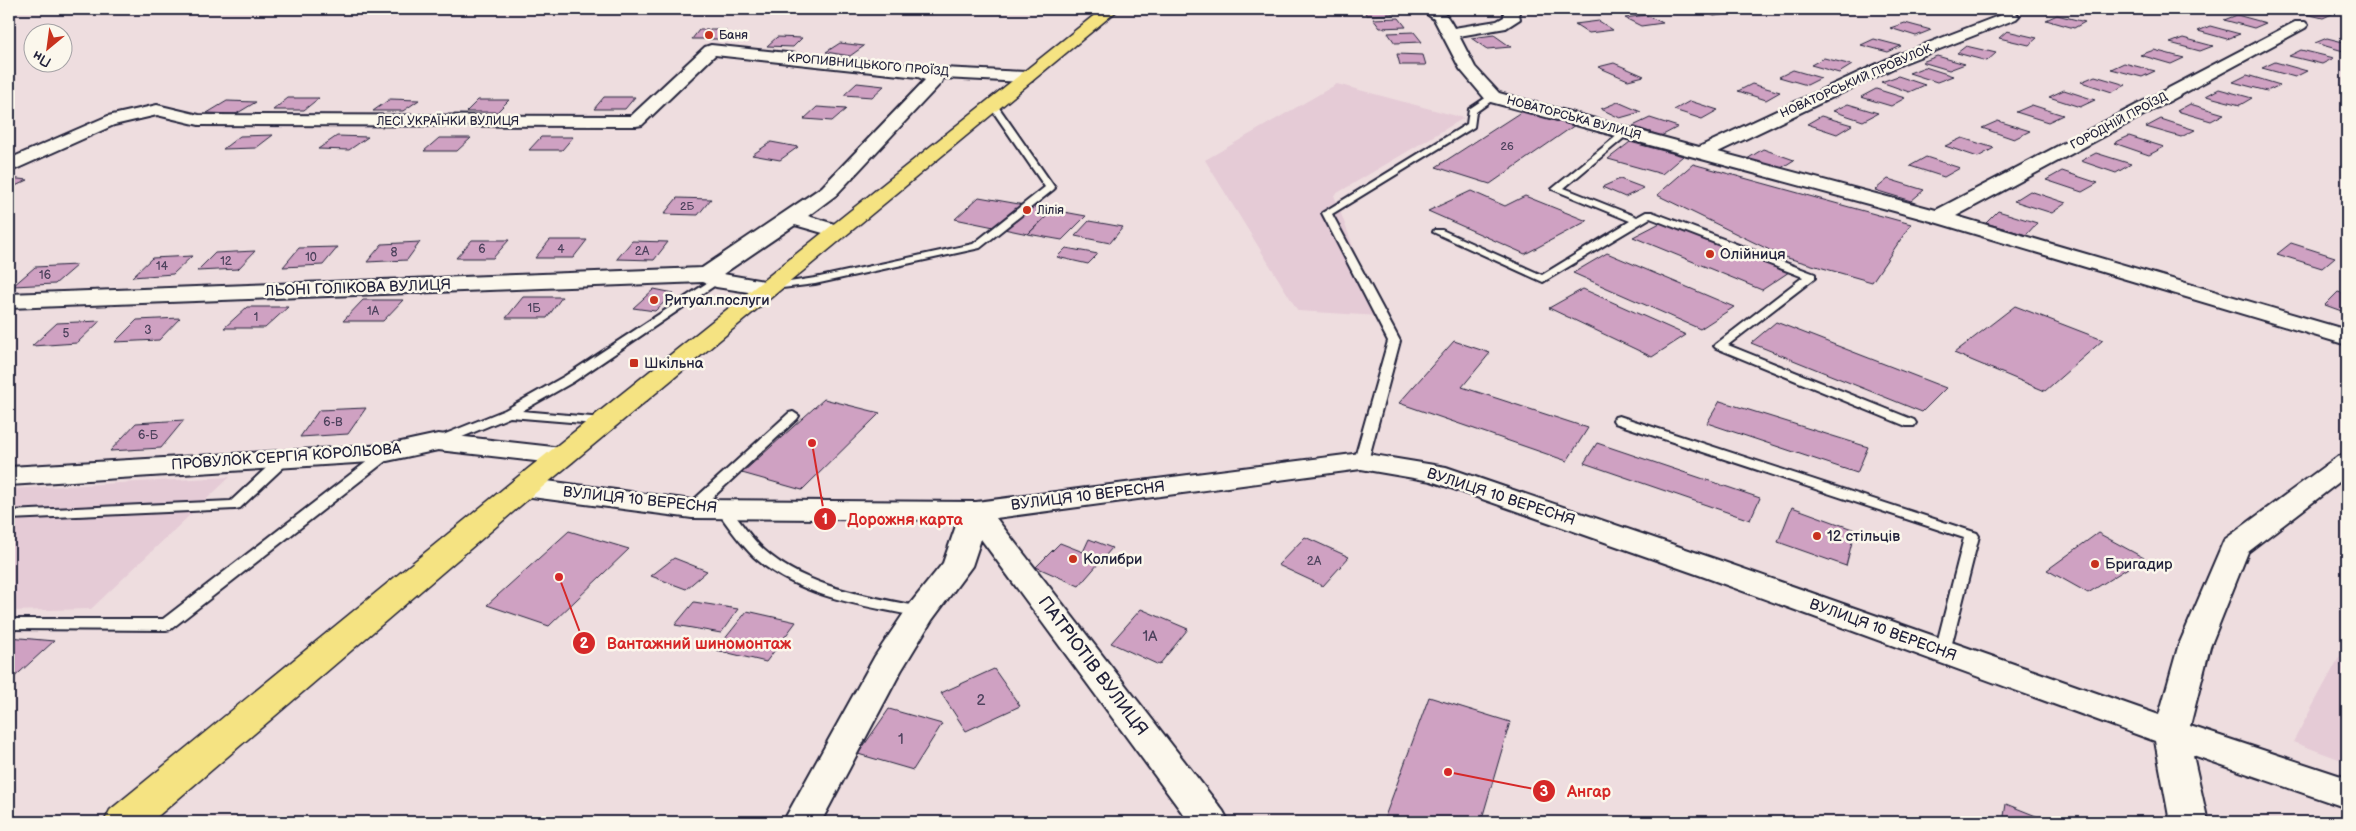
<svg xmlns="http://www.w3.org/2000/svg" width="2356" height="831" font-family="'Balsamiq Sans',sans-serif">
<style>
.built{fill:#e5cbd6}
.building{fill:#cfa1c2;stroke:#22223b}
.lines{fill:none;stroke-linecap:round;stroke-linejoin:round}
.lane-casing{stroke:#22223b;stroke-width:4}
.street-casing{stroke:#22223b;stroke-width:4}
.highway-casing{stroke:#22223b;stroke-width:3}
.lane{fill:#fbf7ec;fill-rule:evenodd}
.street{fill:#fbf7ec;fill-rule:evenodd}
.highway{fill:#f5e382;fill-rule:evenodd}
.poi-dot{fill:#c8321e;stroke:#fbf7ec;stroke-width:2}
.labels{text-anchor:middle;dominant-baseline:central;stroke-width:5;stroke-linejoin:round;paint-order:stroke}
.far-number-label{font-size:11px;fill:#4d425d}
.far-poi-label{font-size:12px;fill:#22223b;stroke:#fbf7ec;text-anchor:start}
.far-street-label{font-size:12px;fill:#22223b;stroke:#fbf7ec}
.number-label{font-size:12px;fill:#4d425d}
.poi-label{font-size:15px;fill:#22223b;stroke:#fbf7ec;text-anchor:start}
.street-label{font-size:15px;fill:#22223b;stroke:#fbf7ec}
.near-number-label{font-size:15px;fill:#4d425d}
.near-street-label{font-size:18px;fill:#22223b;stroke:#fbf7ec}
.leader{fill:none;stroke:#d62828;stroke-width:2}
.callout-dot{fill:#d62828;stroke:#fbf7ec;stroke-width:2}
.mark-label{font-size:15px;text-anchor:middle;font-weight:bold;fill:#fff}
.callout-label{font-size:16px;text-anchor:middle;font-weight:bold;fill:#d62828;stroke:#fbf7ec;stroke-width:5;stroke-linejoin:round;paint-order:stroke}
</style>
<rect width="100%" height="100%" fill="#eedddf"/>
<filter id="ink" filterUnits="userSpaceOnUse"><feTurbulence type="fractalNoise" baseFrequency=".02" numOctaves="2"/><feDisplacementMap in="SourceGraphic" scale="10" xChannelSelector="R" yChannelSelector="G"/><feConvolveMatrix kernelMatrix="1 2 1 2 8 2 1 2 1" color-interpolation-filters="sRGB"/></filter>
<g filter="url(#ink)">
<path class="built" d="M1337,84L1464,118L1334,195L1379,316L1298,311L1205,160Z
M230,477L91,609L9,611V489Z
M2347,643V762L2293,742Z"/>
<path class="building" d="M1362,9H1388L1393,14L1367,15Z
M1466,9H1494L1497,12H1469Z
M1554,9H1580L1581,12L1554,11Z
M1699,9H1727L1735,13L1714,16Z
M2298,9H2316L2334,13L2323,18L2293,11Z
M1646,15L1663,23L1641,26L1625,18Z
M2057,15L2085,22L2074,28L2046,20Z
M2237,15L2266,23L2254,28L2224,20Z
M1399,18L1406,27L1380,28L1373,19Z
M1599,21L1613,30L1589,33L1575,24Z
M1905,23L1931,30L1916,36L1890,28Z
M2210,26L2240,34L2227,39L2198,31Z
M699,30H726L720,39H692Z
M2007,31L2037,38L2029,45L1999,38Z
M1414,32L1422,42L1395,43L1388,33Z
M1494,35L1511,47L1487,49L1471,38Z
M777,37L802,38L793,47L767,46Z
M2183,38L2213,46L2200,51L2170,43Z
M2327,38L2347,43V52L2315,43Z
M1874,39L1901,46L1888,52L1861,45Z
M840,43L864,46L850,56L826,52Z
M1966,46L1996,53L1987,61L1957,53Z
M2154,50L2184,58L2171,64L2140,55Z
M2301,50L2334,58L2322,64L2289,56Z
M1397,54L1423,55L1426,65H1400Z
M1937,56L1965,64L1949,70L1922,62Z
M1824,58L1852,65L1839,73L1811,65Z
M2275,62L2307,71L2295,77L2262,68Z
M1614,63L1644,76L1628,80L1598,67Z
M2124,63L2155,71L2142,77L2111,69Z
M1925,67L1953,76L1937,82L1909,73Z
M1793,70L1821,78L1807,85L1779,77Z
M2247,75L2280,85L2267,91L2233,82Z
M1898,76L1925,85L1909,92L1881,82Z
M2095,76L2126,85L2112,92L2081,82Z
M857,83L884,86L872,97L844,95Z
M1752,84L1780,92L1766,100L1738,91Z
M1876,89L1905,98L1891,106L1861,97Z
M2219,89L2252,98L2240,105L2206,96Z
M2064,90L2095,100L2080,107L2049,97Z
M604,97H635L625,109H594Z
M288,98H319L304,110H273Z
M390,99L419,100L403,111H373Z
M478,100H509L497,112H466Z
M227,101L256,102L236,114L207,113Z
M1690,101L1718,110L1702,119L1674,110Z
M1618,102L1641,112L1620,118L1601,109Z
M1848,104L1878,113L1863,121L1833,111Z
M2190,104L2224,114L2211,121L2177,111Z
M2032,105L2063,115L2048,122L2016,112Z
M817,107L846,109L832,121L804,119Z
M1524,110L1575,125L1490,184L1436,167Z
M1821,116L1852,125L1837,134L1807,124Z
M1650,118L1678,127L1661,136L1633,126Z
M2161,119L2195,130L2181,137L2146,127Z
M1998,121L2030,131L2014,139L1982,128Z
M273,135L256,148L223,149L240,136Z
M337,136L368,137L349,150L318,149Z
M2129,136L2164,147L2149,155L2114,143Z
M541,137H573L562,150H529Z
M439,138H471L457,151H424Z
M1962,138L1994,148L1978,157L1945,146Z
M771,142L798,147L780,160L752,155Z
M1630,142L1683,156L1662,174L1608,159Z
M1763,149L1794,160L1778,170L1747,159Z
M2096,153L2131,164L2116,173L2081,161Z
M1926,157L1960,168L1944,177L1910,166Z
M1693,164L1911,224L1872,282L1784,257L1657,195Z
M2062,171L2098,183L2082,192L2046,180Z
M9,178L28,180L9,189Z
M1620,179L1644,188L1625,197L1602,187Z
M1888,179L1924,190L1911,201L1875,190Z
M1471,191L1505,206L1525,196L1587,221L1525,254L1428,211Z
M2030,191L2066,203L2052,213L2014,201Z
M979,197L1053,210L1028,234L955,219Z
M677,198L711,199L698,215L664,214Z
M1053,210L1086,216L1062,240L1028,234Z
M1998,211L2037,223L2026,235L1986,223Z
M1089,221L1123,227L1110,243L1075,236Z
M1662,222L1789,272L1762,290L1633,237Z
M472,240H509L493,258H456Z
M550,240H587L573,258H535Z
M632,241L668,242L654,260L617,259Z
M420,242L407,260L367,262L382,244Z
M2291,243L2335,257L2322,268L2277,254Z
M338,247L323,265L283,267L299,248Z
M1066,248L1098,254L1088,264L1057,257Z
M255,251L238,269L197,271L215,253Z
M1607,253L1734,307L1700,329L1573,273Z
M192,256L173,274L132,277L152,258Z
M77,265L55,284L13,286L35,267Z
M654,289L674,293L655,311L633,308Z
M1583,289L1686,335L1652,357L1549,308Z
M2338,292L2347,295V313L2325,305Z
M523,297H562L547,318H506Z
M363,300H403L383,321H343Z
M2015,306L2103,340L2045,391L1954,353Z
M247,307H288L265,328H224Z
M180,318L159,340L115,342L137,320Z
M100,321L77,343L32,346L57,323Z
M1776,322L1946,388L1922,412L1751,343Z
M1454,341L1490,353L1462,387L1588,428L1567,461L1399,403Z
M824,399L880,413L802,490L742,473Z
M1720,401L1868,447L1857,473L1707,423Z
M366,408L348,434L300,437L319,410Z
M184,420L161,448L110,451L136,423Z
M1597,443L1760,498L1750,520L1584,463Z
M1792,507L1855,530L1846,566L1778,542Z
M569,531L629,549L549,626L487,605Z
M2098,533L2144,558L2088,593L2047,570Z
M1305,537L1349,557L1323,586L1278,565Z
M1089,539L1112,548L1079,586L1036,567L1060,543L1083,552Z
M674,558L707,571L686,589L651,576Z
M694,602L738,609L721,633L675,625Z
M1141,609L1188,629L1159,665L1111,643Z
M747,611L796,622L766,662L716,650Z
M9,637L54,641L9,682Z
M994,669L1020,706L966,731L941,693Z
M1429,697L1510,722L1481,822H1383Z
M889,709L942,724L913,770L858,754Z
M2006,804L2051,822H2003Z"/>
<g class="lines">
<defs>
<path id="lane" d="M1490,95L1497,97L1476,112L1474,127L1332,214L1400,341L1368,461L1361,465L1356,464L1354,461L1388,341L1322,213L1467,124L1469,109Z
M989,102H995L1055,188L1053,190L980,248L815,284L766,290L765,288L770,285L815,278L973,244L1045,187L988,104Z
M1624,130L1631,132L1564,188L1637,217L1646,212H1652L1815,274V278L1728,345L1914,420L1916,423L1914,426H1906L1716,348L1714,346L1716,344L1803,277L1650,218L1543,282L1433,232L1434,230H1442L1542,275L1630,221L1552,189Z
M716,277L721,280L720,282L573,382L522,411L603,418L607,419L609,422L607,425L510,417L443,445H433L432,442L433,439L505,410L565,376Z
M793,412L799,416L797,419L697,512H687L685,509L687,506L789,413Z
M1619,416L1977,533L1979,536L1949,655L1943,657L1937,655L1935,651L1964,538L1615,423L1613,420L1615,417Z
M387,449L393,453L392,456L171,629L166,630L9,629V619H163L382,450Z
M284,455L291,459L289,462L240,508L235,509L9,519V511L231,501L279,456Z
M723,505L728,506C740,521 750,537 764,550C806,588 868,596 921,607L926,608L929,612L926,616L921,617C865,606 798,597 754,557C740,543 727,525 716,509Z"/>
<path id="street" d="M1420,9C1441,9 1444,9 1454,28L1497,21L1504,17V9H1518L1520,19L1506,28L1459,36L1475,67L1499,93L1699,147L1892,57L2006,13H2016L2019,16L2016,19L1904,63L1718,152L1936,210L2295,22H2305L2308,25L2305,28L1956,216L2347,330V345L1931,221L1487,101L1460,69L1434,19Z
M711,45L922,67L1026,72L1032,73L1034,77L1032,81L1026,82L943,78L941,83L836,195L808,216L844,227L848,231L844,235L837,237L795,225L723,274L776,283L779,288L776,293L768,295L716,287L703,282L9,308V294L702,268L822,187L925,80L918,77L715,55L642,125L636,126L199,125L157,115L114,125L9,172V159L108,116L157,105L199,115L631,116L705,47Z
M438,434L562,448L572,450L576,456L572,462L562,464L438,450L387,461L9,485V467L387,445Z
M1361,453L1446,467L1721,561L2159,715L2178,647L2224,540L2337,457L2347,455V476L2248,552L2210,647L2190,726L2347,778V808L2193,755L2208,822H2170L2155,741L1699,575L1431,481L1361,469L996,518L1223,811L1229,822H1189L981,539L972,566L932,620L901,671L821,822H783L875,656L910,604L943,563L958,520L692,518L524,496L514,493L510,487L514,481L524,478L692,500L976,502Z"/>
<path id="highway" d="M1102,9H1119L534,494L151,822H104L110,810L514,480Z"/>
</defs>
<use href="#lane" class="lane-casing"/>
<use href="#street" class="street-casing"/>
<use href="#highway" class="highway-casing"/>
<use href="#lane" class="lane"/>
<use href="#street" class="street"/>
<use href="#highway" class="highway"/>
</g>
</g>
<g class="poi-dot">
<circle cx="709" cy="35" r="5"/>
<circle cx="1027" cy="210" r="5"/>
<circle cx="1710" cy="254" r="5"/>
<circle cx="654" cy="300" r="5"/>
<rect x="629" y="358" width="10" height="10" rx="2.5"/>
<circle cx="1817" cy="536" r="5"/>
<circle cx="1073" cy="559" r="5"/>
<circle cx="2095" cy="564" r="5"/>
</g>
<g class="labels">
<g class="far-number-label">
<text x="1507" y="146">26</text>
<text x="687" y="206">2Б</text>
</g>
<g class="far-poi-label">
<text x="719" y="35">Баня</text>
<text x="1037" y="210">Лілія</text>
</g>
<g class="far-street-label">
<text transform="translate(868 65) rotate(5)">КРОПИВНИЦЬКОГО ПРОЇЗД</text>
<text transform="translate(1856 81) rotate(-24)">НОВАТОРСЬКИЙ ПРОВУЛОК</text>
<text transform="translate(1574 118) rotate(15)">НОВАТОРСЬКА ВУЛИЦЯ</text>
<text x="448" y="121">ЛЕСІ УКРАЇНКИ ВУЛИЦЯ</text>
<text transform="translate(2119 121) rotate(-28)">ГОРОДНІЙ ПРОЇЗД</text>
</g>
<g class="number-label">
<text x="482" y="249">6</text>
<text x="561" y="249">4</text>
<text x="642" y="251">2А</text>
<text x="394" y="252">8</text>
<text x="311" y="257">10</text>
<text x="226" y="261">12</text>
<text x="162" y="266">14</text>
<text x="45" y="275">16</text>
<text x="534" y="308">1Б</text>
<text x="373" y="311">1А</text>
<text x="256" y="317">1</text>
<text x="148" y="330">3</text>
<text x="66" y="333">5</text>
<text x="333" y="422">6-В</text>
<text x="148" y="435">6-Б</text>
<text x="1314" y="561">2А</text>
</g>
<g class="poi-label">
<text x="1720" y="254">Олійниця</text>
<text x="664" y="300">Ритуал.послуги</text>
<text x="644" y="363">Шкільна</text>
<text x="1827" y="536">12 стільців</text>
<text x="1083" y="559">Колибри</text>
<text x="2105" y="564">Бригадир</text>
</g>
<g class="street-label">
<text transform="translate(358 288) rotate(-2)">ЛЬОНІ ГОЛІКОВА ВУЛИЦЯ</text>
<text transform="translate(286 457) rotate(-4)">ПРОВУЛОК СЕРГІЯ КОРОЛЬОВА</text>
<text transform="translate(1088 496) rotate(-7)">ВУЛИЦЯ 10 ВЕРЕСНЯ</text>
<text transform="translate(1501 497) rotate(18)">ВУЛИЦЯ 10 ВЕРЕСНЯ</text>
<text transform="translate(640 500) rotate(6)">ВУЛИЦЯ 10 ВЕРЕСНЯ</text>
<text transform="translate(1883 630) rotate(20)">ВУЛИЦЯ 10 ВЕРЕСНЯ</text>
</g>
<g class="near-number-label">
<text x="1150" y="636">1А</text>
<text x="981" y="700">2</text>
<text x="901" y="739">1</text>
</g>
<g class="near-street-label">
<text transform="translate(1093 666) rotate(53)">ПАТРІОТІВ ВУЛИЦЯ</text>
</g>
</g>
<path class="leader" d="M812 443L825 519M559 577L584 643M1448 772L1544 791"/>
<g class="callout-dot">
<circle cx="812" cy="443" r="5"/>
<circle cx="559" cy="577" r="5"/>
<circle cx="1448" cy="772" r="5"/>
<circle cx="825" cy="519" r="12"/>
<circle cx="584" cy="643" r="12"/>
<circle cx="1544" cy="791" r="12"/>
</g>
<g class="mark-label">
<text x="825" y="524">1</text>
<text x="584" y="648">2</text>
<text x="1544" y="796">3</text>
</g>
<g class="callout-label">
<text x="905" y="525">Дорожня карта</text>
<text x="699" y="649">Вантажний шиномонтаж</text>
<text x="1589" y="797">Ангар</text>
</g>
<rect width="2356" height="831" fill="none" stroke="#fbf7ec" stroke-width="30"/>
<rect x="15" y="15" width="2326" height="801" fill="none" stroke="#22223b" stroke-width="2" filter="url(#ink)"/>
<g transform="translate(48 48) rotate(209)"><circle r="24" fill="#fbf7ec" stroke="#a4a2a5"/>
<path d="M0-4L9 19L0 12L-9 19Z" fill="#c8321e"/>
<text y="-8" font-size="14" font-weight="bold" text-anchor="middle" fill="#22223b">Пн</text>
</g>
</svg>
